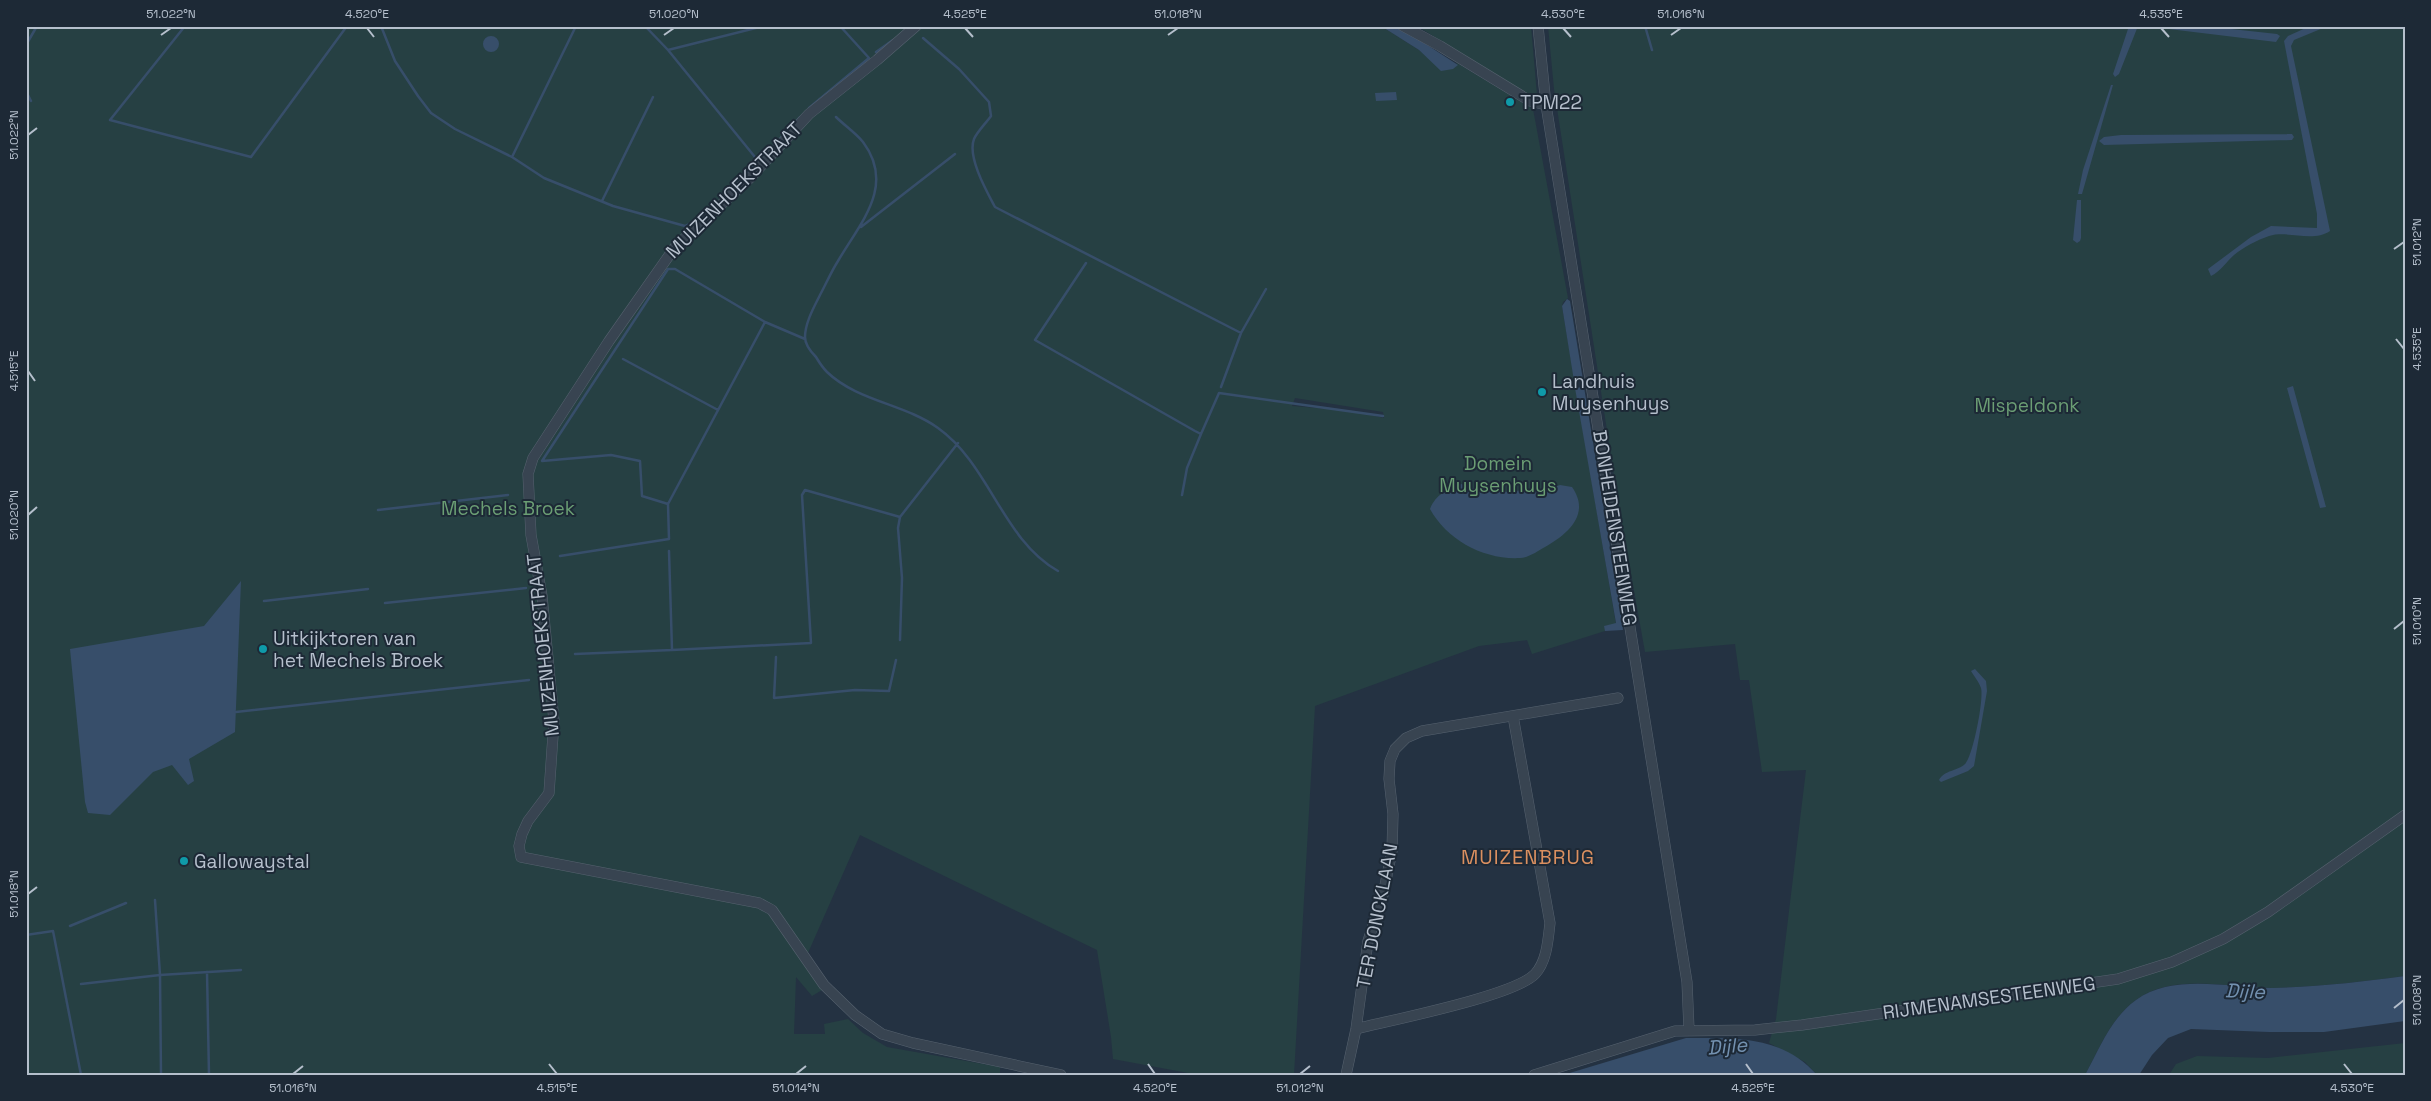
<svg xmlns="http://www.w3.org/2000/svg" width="2431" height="1101" font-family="'Space Grotesk',sans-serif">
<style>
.green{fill:#264043;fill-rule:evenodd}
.water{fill:#374e6a}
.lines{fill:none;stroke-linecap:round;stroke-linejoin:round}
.stream{stroke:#374e6a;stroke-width:2.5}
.minor-casing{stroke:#56626f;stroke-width:11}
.minor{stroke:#384451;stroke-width:10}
.ticks{fill:none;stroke:#b5bfcc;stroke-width:2}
.culture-dot{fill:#0f9aa8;stroke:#1d2936;stroke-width:2}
.labels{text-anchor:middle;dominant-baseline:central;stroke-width:4;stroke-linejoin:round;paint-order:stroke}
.poi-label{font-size:19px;fill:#b5bfcc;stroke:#1d2936;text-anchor:start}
.street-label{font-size:19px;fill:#b5bfcc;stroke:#1d2936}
.park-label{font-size:19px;fill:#6b9e74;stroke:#1d2936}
.neighbourhood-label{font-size:20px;letter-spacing:1px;fill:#db9060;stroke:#1d2936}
.water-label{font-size:20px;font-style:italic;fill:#7391b0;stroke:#1d2936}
.neatline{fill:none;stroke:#b5bfcc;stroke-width:2}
.ticks-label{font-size:12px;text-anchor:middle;fill:#b5bfcc}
</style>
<rect width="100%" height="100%" fill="#243242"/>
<path class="green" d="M26,26H1381L1419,50L1427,57L1455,66L1457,63L1533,109L1568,298L1563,302L1562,306L1616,624L1605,626V631L1532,654L1527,640L1479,646L1315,706L1294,1075H1199L1113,1059L1111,1037L1097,950L860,835L804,962L822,990L812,996L796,977L794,1034H825L824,1024L848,1019L863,1033L887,1047L1000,1067V1075H26ZM1295,398L1383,412L1384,418L1354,411L1292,406Z
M1417,26H1531L1537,95H1529Z
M1548,26H2405V976C2361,982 2317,987 2272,988C2228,988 2174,972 2136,1000C2110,1019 2100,1048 2085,1075H1817L1805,1062L1769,1043L1776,1019L1806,770L1762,772L1749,680H1740L1735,644L1645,652L1618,501L1554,89Z
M2405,1043V1075H2169L2176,1064L2197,1056L2268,1058Z"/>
<path class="water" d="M1381,26H1398L1458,65L1453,69L1441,71L1419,50Z
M2129,26H2138L2119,74L2115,77L2113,74Z
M2144,26H2204L2277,34L2280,36L2276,42Z
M2310,26H2328L2294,40L2291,46L2330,231C2312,243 2288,230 2269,236C2257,240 2244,247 2234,255C2226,262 2221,271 2211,276L2208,269L2251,237L2271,226L2317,228V214L2284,41L2288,36Z
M483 44a8 8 0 1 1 16 0a8 8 0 1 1-16 0Z
M2111,85H2113L2082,194H2078L2083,170Z
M1396,92L1397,100L1376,101L1375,93Z
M2292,134L2294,137L2292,140L2104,145L2099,141L2104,137L2121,135Z
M2077,200H2081V238L2080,241L2077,243L2073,240Z
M1567,299L1570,301L1583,380L1574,381L1562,306Z
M2293,386L2326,507L2320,508L2287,388Z
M1584,387L1619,602L1623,630L1605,631L1604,626L1616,623L1575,388Z
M1461,484L1475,489L1509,492L1535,488L1544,490L1560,485L1572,487C1591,514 1568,534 1545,547C1538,551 1528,558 1520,558C1484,560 1447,540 1430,509C1436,494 1447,490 1461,484Z
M241,581L235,732L189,759L194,781L188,785L172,765L153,772L110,815L88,813L85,802L70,649L204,626Z
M1975,669L1986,681L1987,691L1974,766L1968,771L1941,782L1939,780C1944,770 1958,771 1965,764C1973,756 1984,699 1981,688C1979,682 1974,676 1971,671Z
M2405,976V1021L2324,1032H2269L2191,1029L2168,1038L2152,1055L2139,1075H2085C2100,1048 2110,1019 2136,1000C2173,973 2229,988 2272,988C2317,987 2361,982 2405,976Z
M1686,1038C1736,1038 1782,1035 1817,1075H1563Z"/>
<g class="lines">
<path class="stream" d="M185,26L110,120L251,157L347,26
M381,26L395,61L418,96L431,113L455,129L512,157L544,178L613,206L685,226L697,220
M645,26L668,50L759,162L757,163
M1645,26L1652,50
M923,38L959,69L989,102L991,116C986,123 977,132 974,139C967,157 987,192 995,207L1241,333L1266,289
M26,45L37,26
M668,50L764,26
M876,52L893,40
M26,91L31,101
M809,108L869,58L840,26
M836,117C844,125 856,133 863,142C896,186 860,223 838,261C831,272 826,284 820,295C814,307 805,323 805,337C805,344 811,352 816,357C819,362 823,368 827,372C857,401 905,404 938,428C990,465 1002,539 1058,571
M765,155L800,117
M512,157L576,26
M738,183L753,167
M602,201L653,97
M861,227L955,154
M1086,263L1035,340L1195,431L1201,434L1219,393L1383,416
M623,359L718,410
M1221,387L1241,333
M1182,495L1187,468L1201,434
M668,504L642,496L640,461L611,455L542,461L668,269H675L765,322
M378,510L508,495
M900,517L898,528L902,578L900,640
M560,556L669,539L668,504L765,322L805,339
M264,601L368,589
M385,603L526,588
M672,650L811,643L802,495L805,490L900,517L958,443
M575,654L672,650L669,551
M776,657L774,698L855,690L889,691L896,660
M236,712L529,680
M155,900L160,975L161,1075
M70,926L126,903
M26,935L53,931L81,1075
M207,972L209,1075
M81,984L160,975L241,970"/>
<defs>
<path id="minor" d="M916,26L877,60L809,114L750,178L675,247L609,341L533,458L528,474L531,535L542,596L554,721L549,793L528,821L522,834L519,846L521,857L759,903L772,910L824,985L855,1015L882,1034L913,1043L1061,1075
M1403,26L1440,46L1530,101L1546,105
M1538,26L1546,105L1687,982L1689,1029
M1356,1029C1391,1020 1514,996 1535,974C1547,961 1548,940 1550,923L1513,716
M1346,1075L1356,1029L1368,941L1383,895L1392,851L1393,814L1389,779L1390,761L1395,749L1406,738L1422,731L1618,698
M1534,1075L1675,1031L1755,1030L1802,1025L2118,979L2172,962L2223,939L2268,912L2405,815"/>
</defs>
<use href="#minor" class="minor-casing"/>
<use href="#minor" class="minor"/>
</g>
<path class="ticks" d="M367,28L374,37M965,28L973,37M1563,28L1571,37M2161,28L2169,37M161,35L171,28M664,35L674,28M1168,35L1178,28M1671,35L1681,28M28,135L37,128M2394,249L2404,242M2396,339L2404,349M28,371L35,381M28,515L37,507M2394,629L2404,621M28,894L37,887M2394,1008L2404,1000M549,1064L557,1074M1148,1064L1155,1074M1746,1064L1753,1074M2344,1064L2352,1074M293,1074L303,1066M796,1074L806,1066M1300,1074L1310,1066"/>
<g class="culture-dot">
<circle cx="1510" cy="102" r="5"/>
<circle cx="1542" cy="392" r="5"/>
<circle cx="263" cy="649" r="5"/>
<circle cx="184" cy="861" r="5"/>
</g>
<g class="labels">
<g class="poi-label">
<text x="1520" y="102">TPM22</text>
<text x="1552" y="381">Landhuis<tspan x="1552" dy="22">Muysenhuys</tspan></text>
<text x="273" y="638">Uitkijktoren van<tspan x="273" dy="22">het Mechels Broek</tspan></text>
<text x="194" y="861">Gallowaystal</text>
</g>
<g class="street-label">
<text transform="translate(734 190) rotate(-45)">MUIZENHOEKSTRAAT</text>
<text transform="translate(1615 528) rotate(81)">BONHEIDENSTEENWEG</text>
<text transform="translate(543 645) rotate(-96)">MUIZENHOEKSTRAAT</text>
<text transform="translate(1377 916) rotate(-79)">TER DONCKLAAN</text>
<text transform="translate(1989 998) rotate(-8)">RIJMENAMSESTEENWEG</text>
</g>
<g class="park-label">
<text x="2027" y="405">Mispeldonk</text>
<text x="1498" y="463">Domein<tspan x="1498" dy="22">Muysenhuys</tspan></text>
<text x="508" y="508">Mechels Broek</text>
</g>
<g class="neighbourhood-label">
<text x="1528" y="857">MUIZENBRUG</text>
</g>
<g class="water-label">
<text transform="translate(2245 991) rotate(2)">Dijle</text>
<text transform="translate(1727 1046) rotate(-5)">Dijle</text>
</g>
</g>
<rect width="2431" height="1101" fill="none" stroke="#1d2936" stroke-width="55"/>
<rect x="28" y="28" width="2376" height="1046" class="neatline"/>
<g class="ticks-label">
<text x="171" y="18">51.022°N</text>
<text x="367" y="18">4.520°E</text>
<text x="674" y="18">51.020°N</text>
<text x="965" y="18">4.525°E</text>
<text x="1178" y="18">51.018°N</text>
<text x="1563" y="18">4.530°E</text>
<text x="1681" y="18">51.016°N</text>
<text x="2161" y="18">4.535°E</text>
<text transform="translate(14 135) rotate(-90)" y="4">51.022°N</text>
<text transform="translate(2417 242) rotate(-90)" y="4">51.012°N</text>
<text transform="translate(2417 349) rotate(-90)" y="4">4.535°E</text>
<text transform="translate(14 371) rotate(-90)" y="4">4.515°E</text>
<text transform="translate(14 515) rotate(-90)" y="4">51.020°N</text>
<text transform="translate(2417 621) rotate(-90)" y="4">51.010°N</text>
<text transform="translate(14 894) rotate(-90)" y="4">51.018°N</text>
<text transform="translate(2417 1000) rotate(-90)" y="4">51.008°N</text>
<text x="293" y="1092">51.016°N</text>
<text x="557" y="1092">4.515°E</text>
<text x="796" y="1092">51.014°N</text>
<text x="1155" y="1092">4.520°E</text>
<text x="1300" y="1092">51.012°N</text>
<text x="1753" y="1092">4.525°E</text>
<text x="2352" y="1092">4.530°E</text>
</g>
</svg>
